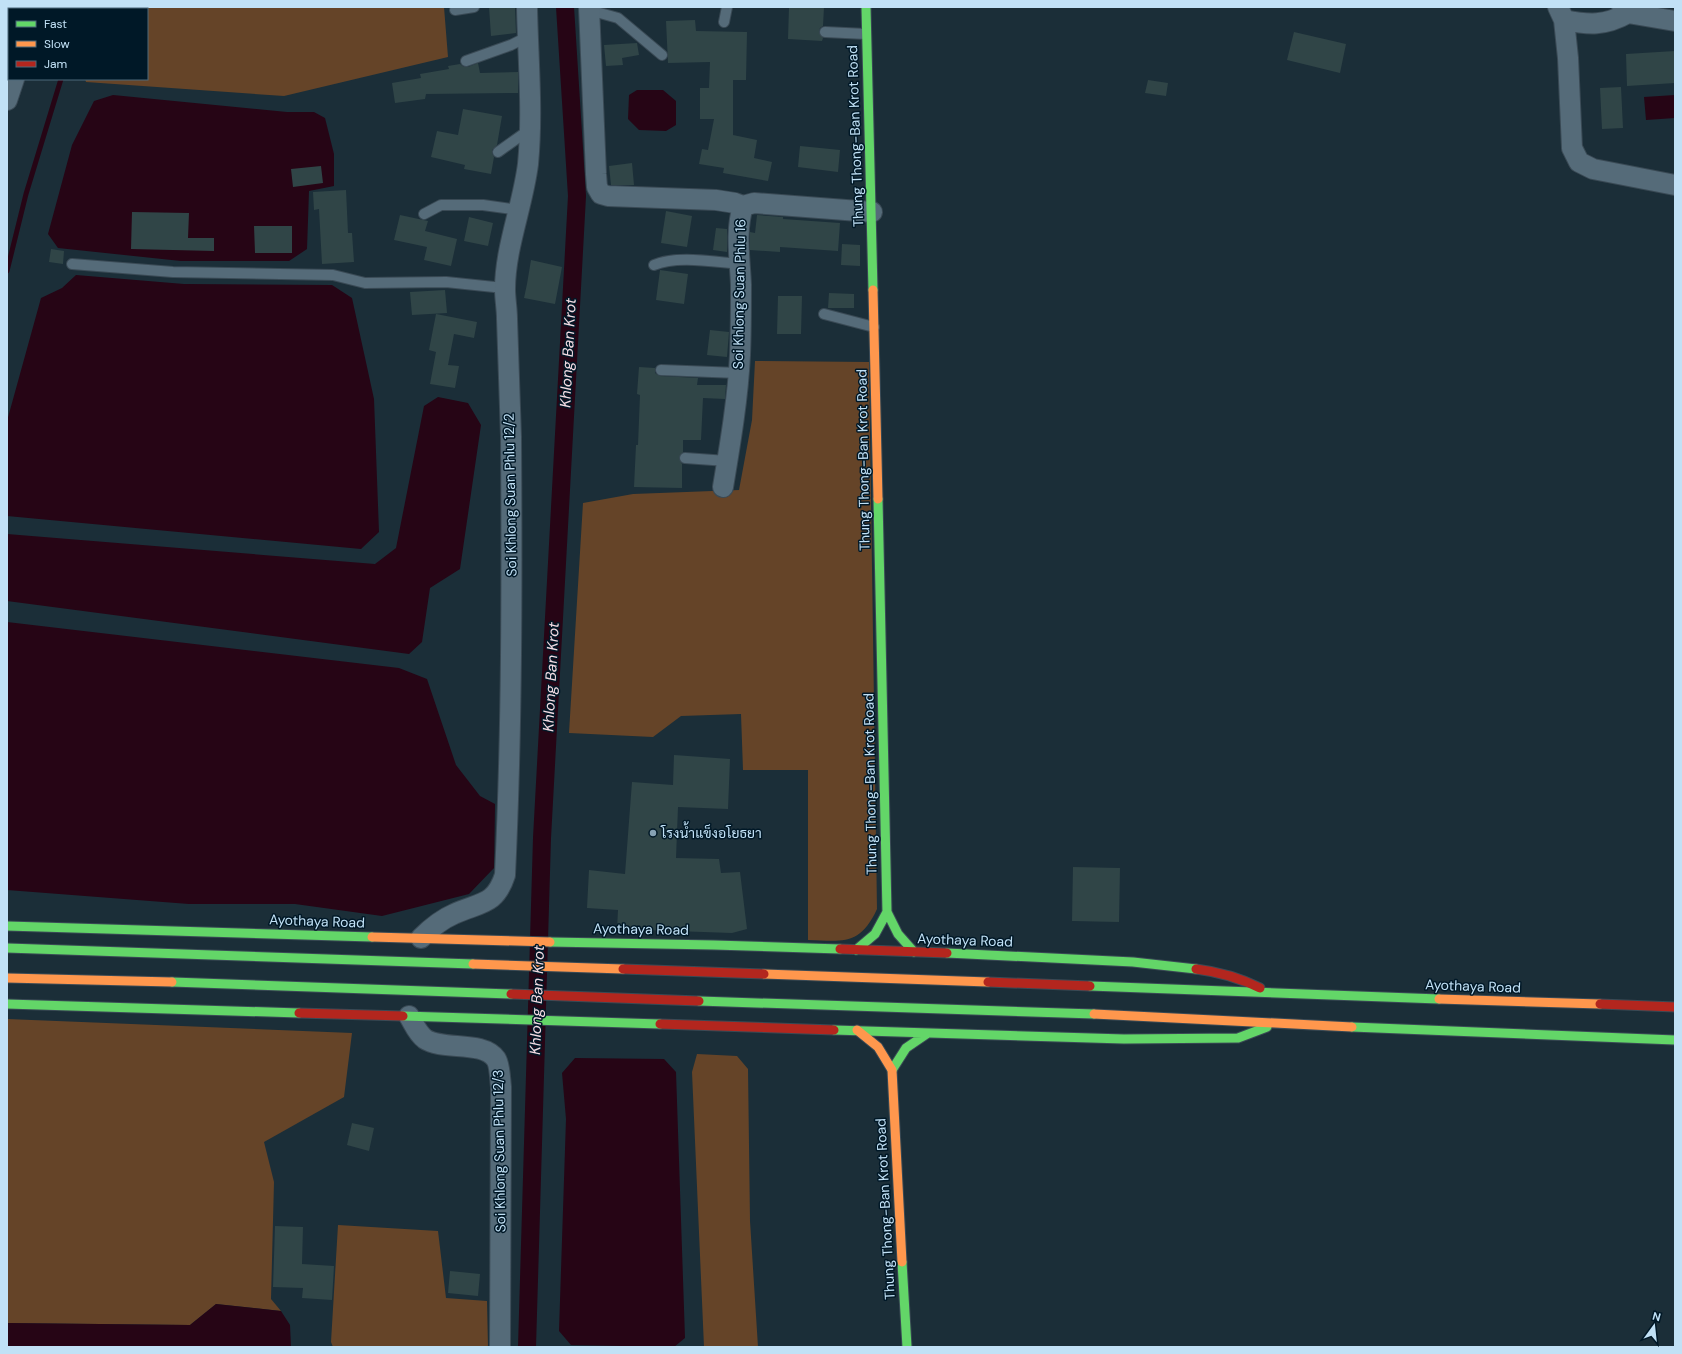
<svg xmlns="http://www.w3.org/2000/svg" width="1682" height="1354" font-family="'DM Sans',Sarabun,sans-serif">
<style>
.green{fill:#654428}
.water{fill:#260515}
.lines{fill:none;stroke-linecap:round;stroke-linejoin:round}
.stream{stroke:#260515;stroke-width:5}
.canal{stroke:#260515;stroke-width:18}
.building{fill:#304547}
.lane-casing{stroke:#3a4a55;stroke-width:12}
.street-casing{stroke:#3a4a55;stroke-width:22}
.fast-casing{stroke:#3a4a55;stroke-width:11}
.slow-casing{stroke:#3a4a55;stroke-width:11}
.jam-casing{stroke:#3a4a55;stroke-width:11}
.lane{stroke:#556b79;stroke-width:10}
.street{stroke:#556b79;stroke-width:20}
.fast{stroke:#63d668;stroke-width:9}
.slow{stroke:#ff974d;stroke-width:9}
.jam{stroke:#b3261e;stroke-width:9}
.poi-dot{fill:#87a2b4;stroke:#001827;stroke-width:1.5}
.labels{text-anchor:middle;dominant-baseline:central;stroke-width:3;stroke-linejoin:round;paint-order:stroke}
.street-label{font-size:14px;fill:#c1e1f6;stroke:#001827}
.poi-label{font-size:14px;fill:#c1e1f6;stroke:#001827;text-anchor:start}
.water-label{font-size:15px;font-style:italic;fill:#f5dce4;stroke:#001827}
</style>
<rect width="100%" height="100%" fill="#1b2e38"/>
<path class="green" d="M92,7H444L448,57L284,96L86,82L85,79H147V9H91Z
M755,361L869,362L877,909C860,946 843,941 808,940V770H743L741,714L681,716L653,737L569,733L583,503L633,494L739,490L752,420Z
M7,1019L352,1033L344,1097L264,1142L274,1182L271,1299L281,1311L216,1304L190,1325L7,1323Z
M697,1054L737,1056L748,1069L750,1221L758,1347H704L692,1072Z
M338,1225L438,1231L446,1298L487,1301L488,1347H333L331,1342Z"/>
<path class="water" d="M637,90H663L676,101V125L666,131L639,130L628,119L629,95Z
M113,95L287,112H314L325,118L334,154V186L309,191L307,249L289,261H181L58,248L48,234L72,145L94,101Z
M1675,95V118L1646,120L1644,97Z
M76,275L184,284L332,285L352,298L374,399L379,532L361,549L7,516V421L41,298L62,288Z
M438,397L468,403L481,425L460,569L430,588L422,642L409,654L7,601V534L375,564L396,548L424,406Z
M7,622L399,668L427,679L456,765L480,796L495,804L494,868L469,894L382,916L295,904H189L7,890Z
M575,1058L664,1059L676,1072L685,1338L674,1347L571,1345L559,1331L566,1119L562,1073Z
M216,1304L281,1311L290,1325L291,1347H7V1323L190,1325Z"/>
<g class="lines">
<path class="stream" d="M84,9L85,7
M7,271L26,194L61,79"/>
<path class="canal" d="M527,1347L542,838L577,196L565,7"/>
</g>
<path class="building" d="M489,7H515L516,33L491,36Z
M789,7H824L823,26L820,28L819,32L823,38L822,41L788,39Z
M695,20L696,31L747,32L746,80H733V135L757,140L754,158L772,162L768,181L723,173L724,168L699,164L702,149L708,150L714,119H700V88H709L710,62L668,63L666,21Z
M1294,32L1346,44L1340,73L1287,60Z
M637,43L639,55L622,58L623,65L606,66L604,45Z
M1675,51V83L1627,86L1626,54Z
M478,63L480,73L518,72V93L426,94L425,99L395,103L392,83L421,78L420,74L449,69L448,66L460,64L464,67H468Z
M1148,80L1168,83L1166,96L1145,93Z
M1621,87L1623,128L1602,129L1600,88Z
M463,109L502,116L497,145L492,150V153L494,157L491,174L464,169L465,165L431,157L437,131L458,135Z
M800,146L840,150L838,172L798,167Z
M632,163L634,185H611L609,166Z
M321,166L323,183L293,187L291,169Z
M346,190L348,233H352L354,262L322,264L319,209L314,210L313,192Z
M666,211L692,216L687,247L661,243Z
M132,212L189,213L188,238H214V251L131,249Z
M400,215L428,221L425,231L457,239L451,266L424,260L427,247L394,240Z
M757,215L783,217V219L840,223L838,251L780,247V252L750,250V232L755,233Z
M469,217L493,223L488,246L464,241Z
M254,226H292V253H255Z
M716,228L727,229V252L713,250Z
M842,244L860,245V266L841,265Z
M51,249L64,251L63,264L49,262Z
M531,260L562,267L555,304L524,298L527,284H528H527Z
M660,270L688,274L684,304L656,300Z
M445,290L447,313L412,315L410,292Z
M829,293L854,294V308H828Z
M778,296H802L801,334H777Z
M436,314L477,322L474,338L454,334L448,365L459,366L455,388L430,384L436,352L429,350Z
M710,330L729,332L727,357L707,355Z
M639,367L655,368V373L660,376L698,378L697,385H726L725,399L703,398L701,440H683V452L679,458L682,464V488L634,487L636,445H638L640,395L637,394Z
M674,755L730,759L728,809L678,807L676,858L719,859L721,873L740,872L747,929L732,933L617,929L618,910L587,908L589,870L625,874L632,782L673,785Z
M1073,867L1120,868L1119,922L1072,921Z
M352,1123L374,1128L369,1151L347,1145Z
M275,1226L303,1227L302,1264L334,1266L332,1300L302,1298L303,1288L273,1287Z
M450,1271L480,1274L478,1296L448,1293Z"/>
<g class="lines">
<defs>
<path id="lane" d="M455,10L474,7
M589,10L618,18L662,55
M724,22L727,7
M825,32L866,34
M466,61L511,45L527,37
M498,152L529,130
M424,214L441,205H483L519,210
M72,264L173,272L333,275L365,283L446,282L504,288
M654,265C677,255 714,262 740,264
M824,314L874,327
M661,370L738,373
M685,458L727,461"/>
<path id="street" d="M589,7L596,174L597,187L601,194L608,196L716,200L735,203L743,206
M1558,7L1564,20L1568,58L1572,148L1579,162L1593,169L1675,185
M1622,7L1628,13L1675,21
M37,9L38,7
M1564,20C1589,25 1605,26 1628,13
M7,100L14,79
M723,487C730,445 738,398 740,355C741,332 741,308 741,285C740,259 735,232 743,206L754,203L872,212
M421,938C431,928 440,920 454,914C480,902 495,906 505,875C512,729 512,583 511,437C510,398 508,359 507,319C507,309 505,299 505,289C505,248 523,205 528,164C533,112 528,59 527,7
M409,1016C414,1024 417,1033 425,1039C443,1051 483,1040 496,1059C500,1065 500,1079 501,1087L500,1347"/>
<path id="fast" d="M866,7L873,290
M878,499L887,912L898,934L914,952
M7,926L372,937
M550,942L714,945L840,949
M7,948L473,964
M856,950L875,934L887,912
M947,953L1133,962L1196,969
M172,982L511,994
M1090,986L1439,999
M699,1001L1094,1014
M7,1004L299,1013
M403,1016L660,1024
M1352,1027L1675,1040
M834,1030L1124,1039L1238,1038L1267,1027
M892,1070L906,1048L928,1033
M902,1262L907,1347"/>
<path id="slow" d="M873,290L878,499
M372,937L550,942
M473,964L623,969
M764,974L988,982
M7,978L172,982
M1439,999L1600,1004
M1094,1014L1352,1027
M857,1030L878,1047L892,1070L902,1262"/>
<path id="jam" d="M840,949L947,953
M623,969L764,974
M1196,969C1220,972 1238,977 1260,988
M988,982L1090,986
M511,994L699,1001
M1600,1004L1675,1007
M299,1013L403,1016
M660,1024L834,1030"/>
</defs>
<use href="#lane" class="lane-casing"/>
<use href="#street" class="street-casing"/>
<use href="#fast" class="fast-casing"/>
<use href="#slow" class="slow-casing"/>
<use href="#jam" class="jam-casing"/>
<use href="#lane" class="lane"/>
<use href="#street" class="street"/>
<use href="#fast" class="fast"/>
<use href="#slow" class="slow"/>
<use href="#jam" class="jam"/>
</g>
<circle class="poi-dot" cx="653" cy="833" r="4"/>
<g class="labels">
<g class="street-label">
<text transform="translate(855 136) rotate(-92)">Thung Thong-Ban Krot Road</text>
<text transform="translate(739 294) rotate(-89)">Soi Khlong Suan Phlu 16</text>
<text transform="translate(863 460) rotate(-91)">Thung Thong-Ban Krot Road</text>
<text transform="translate(510 495) rotate(-91)">Soi Khlong Suan Phlu 12/2</text>
<text transform="translate(870 784) rotate(-91)">Thung Thong-Ban Krot Road</text>
<text transform="translate(317 921) rotate(2)">Ayothaya Road</text>
<text transform="translate(641 929) rotate(1)">Ayothaya Road</text>
<text transform="translate(965 940) rotate(2)">Ayothaya Road</text>
<text transform="translate(1473 986) rotate(2)">Ayothaya Road</text>
<text transform="translate(499 1151) rotate(-91)">Soi Khlong Suan Phlu 12/3</text>
<text transform="translate(885 1209) rotate(-93)">Thung Thong-Ban Krot Road</text>
</g>
<g class="poi-label">
<text x="661" y="833">โรงน้ำแข็งอโยธยา</text>
</g>
<g class="water-label">
<text transform="translate(568 353) rotate(-87)">Khlong Ban Krot</text>
<text transform="translate(551 677) rotate(-87)">Khlong Ban Krot</text>
<text transform="translate(537 1000) rotate(-88)">Khlong Ban Krot</text>
</g>
</g>
<rect width="1682" height="1354" fill="none" stroke="#c1e1f6" stroke-width="16"/>
<rect x="8" y="8" width="140" height="72" fill="#001827" stroke="#4d687a"/>
<rect x="16" y="21" width="20" height="6" fill="#63d668" stroke="#4d687a"/>
<text x="44" y="28" font-size="12" fill="#c1e1f6">Fast</text>
<rect x="16" y="41" width="20" height="6" fill="#ff974d" stroke="#4d687a"/>
<text x="44" y="48" font-size="12" fill="#c1e1f6">Slow</text>
<rect x="16" y="61" width="20" height="6" fill="#b3261e" stroke="#4d687a"/>
<text x="44" y="68" font-size="12" fill="#c1e1f6">Jam</text>
<g transform="translate(1654 1326) rotate(15)" stroke="#001827" stroke-width="3" paint-order="stroke">
<path d="M0-3L7 15L0 10L-7 15Z" fill="#c1e1f6"/>
<text y="-6" font-size="11" font-weight="bold" text-anchor="middle" fill="#c1e1f6">N</text>
</g>
</svg>
